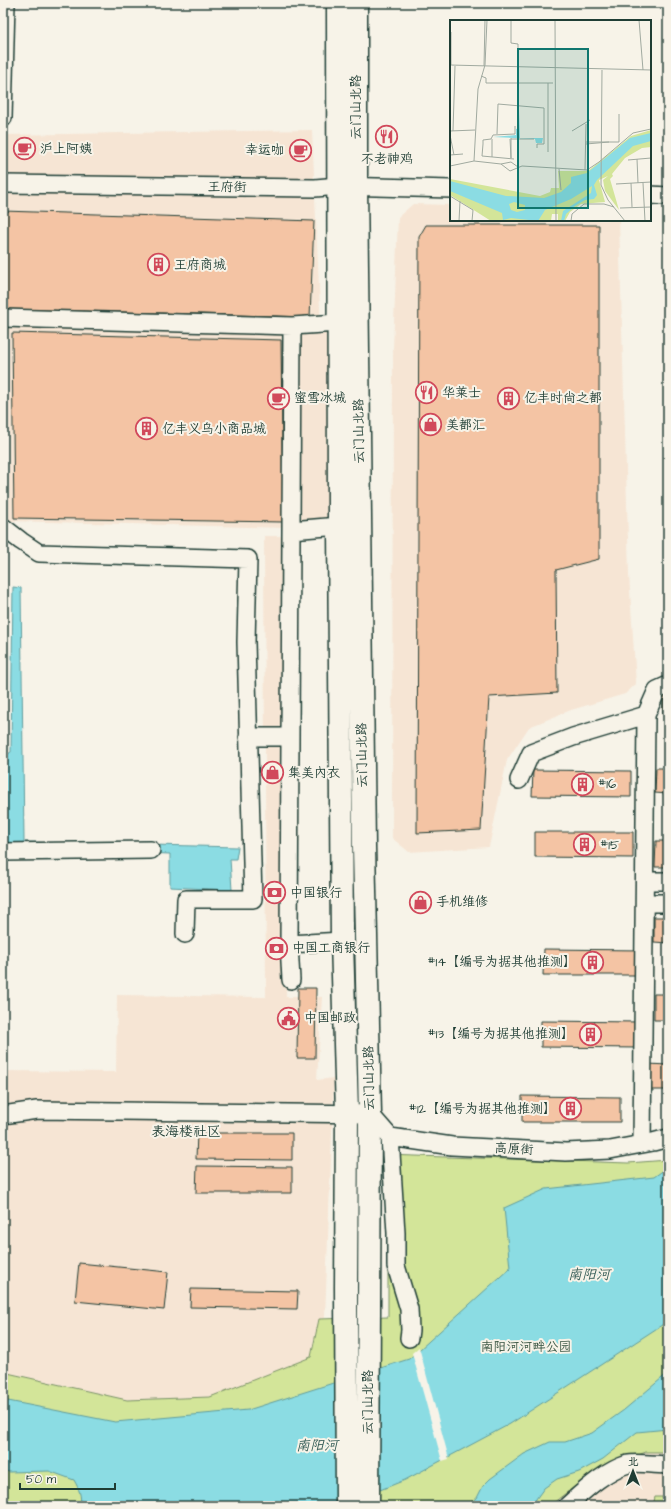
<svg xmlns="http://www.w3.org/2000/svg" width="671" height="1509" font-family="'Architects Daughter','LXGW WenKai TC',sans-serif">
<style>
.built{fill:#f6e5d4}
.green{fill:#d3e599;stroke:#799166}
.water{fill:#8bdce3;stroke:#609c9d}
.pier{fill:#f7f3e8}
.building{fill:#f4c4a4;stroke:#1f3d34}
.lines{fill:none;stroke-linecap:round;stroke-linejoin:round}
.minor-casing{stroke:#1f3d34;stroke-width:20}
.major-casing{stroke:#1f3d34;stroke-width:25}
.minor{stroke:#f7f3e8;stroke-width:17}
.major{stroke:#f7f3e8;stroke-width:22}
.labels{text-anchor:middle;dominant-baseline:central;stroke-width:4;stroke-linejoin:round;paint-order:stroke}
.street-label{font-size:13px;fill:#1f3d34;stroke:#f7f3e8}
.poi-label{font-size:13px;fill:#1f3d34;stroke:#f7f3e8;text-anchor:start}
.park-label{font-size:13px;fill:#3a5643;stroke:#f7f3e8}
.neighbourhood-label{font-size:14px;fill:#1f3d34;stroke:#f7f3e8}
.water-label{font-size:14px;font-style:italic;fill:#355d57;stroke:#f7f3e8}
.inset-road{fill:none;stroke:#a1aaa0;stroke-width:1}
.view{fill:#0f766e;fill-opacity:0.15;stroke:#0f766e;stroke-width:2}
.inset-edge{fill:none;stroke:#1f3d34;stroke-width:2}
</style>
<rect width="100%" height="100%" fill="#f7f3e8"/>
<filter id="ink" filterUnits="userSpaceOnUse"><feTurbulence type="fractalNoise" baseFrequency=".025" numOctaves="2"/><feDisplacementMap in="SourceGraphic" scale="8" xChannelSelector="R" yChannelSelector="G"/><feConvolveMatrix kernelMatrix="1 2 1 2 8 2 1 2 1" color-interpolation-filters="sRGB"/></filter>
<g filter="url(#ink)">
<path class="built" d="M312,130L321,331H331V522L288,528L9,521V335L3,334V135Z
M413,204L451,205V220H619L629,575L636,684L625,694L571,710L529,727L507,760L489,847L409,852L392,838L393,349L398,217Z
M264,536H284L286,997H322L317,1080L334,1078L325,1318L319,1319L311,1357L211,1397L127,1400L3,1372V1071L116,1072L117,995L266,997Z
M646,1452H668V1506H549L595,1471Z"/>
<path class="green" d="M385,1155L628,1163L668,1160V1452H646L595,1471L549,1506H3V1372L127,1400L210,1397L311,1357L319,1319L388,1317V1167Z
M655,1497H668V1506H653Z"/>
<path class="water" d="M13,587L21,588L24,842L238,847L236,859H230L232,890L170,887V854L3,848V757L11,752Z
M668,1167V1321L510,1424L405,1480L340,1506H80C82,1496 79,1489 74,1480L49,1471L9,1472L3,1470V1400L115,1422L248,1410L409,1359L510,1268L504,1208L546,1189L654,1177Z
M668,1373V1429L637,1432L603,1459L579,1472L557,1479L544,1488L536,1499L533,1506H466L477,1498L483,1486L490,1479L524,1454L550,1442H565L592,1433L624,1410Z"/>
<path class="pier" d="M419,1347L449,1459L442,1461L412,1353Z"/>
<path class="building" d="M3,211L314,221L310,317L3,309Z
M426,225H599V559L556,570L557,693L489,697L481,830L417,833L419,237Z
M12,333L281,340L283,522L14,518Z
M663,690H668V715H663Z
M656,768H668V794L655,793Z
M533,770L631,771V797L532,796Z
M535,832H633V858L535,857Z
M656,841H668V867H655Z
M654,917H668V943L654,942Z
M544,949L642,950L641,975H543Z
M298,988H316L315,1058H297Z
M654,994H668V1020H654Z
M541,1021L639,1022V1048L541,1047Z
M648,1064L668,1065V1090H648Z
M522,1096L620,1097V1122H522Z
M197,1133H292V1160L196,1159Z
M197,1166L292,1167V1193H196Z
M79,1263L168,1272L164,1310L75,1301Z
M191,1289L298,1291L297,1309L190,1307Z"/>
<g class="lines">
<defs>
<path id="minor" d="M3,118L6,3
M3,184L315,188L339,186L451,189
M650,195L668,196
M3,318L292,326L339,323
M3,527L21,541L39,553L248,559L246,642L253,899H186L185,934
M291,530L339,526
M248,737H290
M519,780L531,753L573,737L646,715L657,690L668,685
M3,852L151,850
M645,881H668
M645,903H668
M289,944L342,941
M291,980L289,944L292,326
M3,1115L37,1110L370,1114L390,1137L452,1146L566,1152L610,1150L653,1142L668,1138
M390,1137L396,1233V1266L409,1309L410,1330L409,1338
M642,1144L646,715
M567,1506C585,1490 605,1471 628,1464C637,1462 658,1465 668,1465"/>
<path id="major" d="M338,3L339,526L342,941L347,1113L346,1288L347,1506
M356,3V186L364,846L370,1114L368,1506"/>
</defs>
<use href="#minor" class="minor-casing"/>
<use href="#major" class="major-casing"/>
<use href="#minor" class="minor"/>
<use href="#major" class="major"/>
</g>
</g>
<defs>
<symbol id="restaurant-ring" viewBox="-11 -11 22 22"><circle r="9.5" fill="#f7f3e8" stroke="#d1495b" stroke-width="1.5"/><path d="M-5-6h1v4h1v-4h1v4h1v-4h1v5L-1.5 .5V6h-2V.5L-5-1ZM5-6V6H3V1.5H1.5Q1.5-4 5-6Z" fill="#d1495b"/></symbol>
<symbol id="cafe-ring" viewBox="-11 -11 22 22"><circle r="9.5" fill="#f7f3e8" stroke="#d1495b" stroke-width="1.5"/><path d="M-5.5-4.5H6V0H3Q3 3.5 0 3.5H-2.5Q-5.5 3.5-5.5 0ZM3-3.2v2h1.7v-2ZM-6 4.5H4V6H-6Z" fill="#d1495b"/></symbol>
<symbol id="building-ring" viewBox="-11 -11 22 22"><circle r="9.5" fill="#f7f3e8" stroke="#d1495b" stroke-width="1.5"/><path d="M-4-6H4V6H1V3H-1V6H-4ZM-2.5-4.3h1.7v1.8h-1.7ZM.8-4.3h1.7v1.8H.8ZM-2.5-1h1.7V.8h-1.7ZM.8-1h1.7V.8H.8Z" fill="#d1495b"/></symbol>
<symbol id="shop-ring" viewBox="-11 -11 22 22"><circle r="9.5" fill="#f7f3e8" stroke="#d1495b" stroke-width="1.5"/><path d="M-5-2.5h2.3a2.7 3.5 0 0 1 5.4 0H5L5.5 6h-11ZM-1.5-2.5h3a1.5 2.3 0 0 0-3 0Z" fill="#d1495b"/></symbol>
<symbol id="bank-ring" viewBox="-11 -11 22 22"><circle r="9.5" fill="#f7f3e8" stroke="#d1495b" stroke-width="1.5"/><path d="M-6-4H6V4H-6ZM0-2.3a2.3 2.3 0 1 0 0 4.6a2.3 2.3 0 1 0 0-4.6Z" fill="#d1495b"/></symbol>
<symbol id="civic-ring" viewBox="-11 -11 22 22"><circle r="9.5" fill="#f7f3e8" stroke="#d1495b" stroke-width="1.5"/><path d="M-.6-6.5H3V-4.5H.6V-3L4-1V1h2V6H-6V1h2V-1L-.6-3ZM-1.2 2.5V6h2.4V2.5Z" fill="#d1495b"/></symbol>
</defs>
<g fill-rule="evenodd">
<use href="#restaurant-ring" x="374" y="124" width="25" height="25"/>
<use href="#cafe-ring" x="12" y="136" width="25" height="25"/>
<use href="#cafe-ring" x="288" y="138" width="25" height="25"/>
<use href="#building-ring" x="146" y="252" width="25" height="25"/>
<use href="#restaurant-ring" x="414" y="380" width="25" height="25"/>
<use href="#cafe-ring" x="266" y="386" width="25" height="25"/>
<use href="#building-ring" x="496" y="386" width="25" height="25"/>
<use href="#shop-ring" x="418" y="412" width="25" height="25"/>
<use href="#building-ring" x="134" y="416" width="25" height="25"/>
<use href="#shop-ring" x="260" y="760" width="25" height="25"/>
<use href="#building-ring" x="570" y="772" width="25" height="25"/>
<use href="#building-ring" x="572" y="832" width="25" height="25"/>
<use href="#bank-ring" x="262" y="880" width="25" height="25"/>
<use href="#shop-ring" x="408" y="890" width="25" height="25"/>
<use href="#bank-ring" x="264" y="936" width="25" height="25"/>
<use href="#building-ring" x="580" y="950" width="25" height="25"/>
<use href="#civic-ring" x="276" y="1006" width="25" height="25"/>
<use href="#building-ring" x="578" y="1022" width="25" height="25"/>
<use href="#building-ring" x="558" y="1096" width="25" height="25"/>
</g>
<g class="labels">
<g class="street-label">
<text transform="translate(356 107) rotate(-90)">云门山北路</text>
<text transform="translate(227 187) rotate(1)">王府街</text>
<text transform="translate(359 431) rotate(-91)">云门山北路</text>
<text transform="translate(362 755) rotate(-91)">云门山北路</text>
<text transform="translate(369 1078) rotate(-91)">云门山北路</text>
<text transform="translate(514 1149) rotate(3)">高原街</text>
<text transform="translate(368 1402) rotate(-90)">云门山北路</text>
</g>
<g class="poi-label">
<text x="40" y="149">沪上阿姨</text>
<text x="284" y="150" text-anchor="end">幸运咖</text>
<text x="387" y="159" text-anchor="middle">不老神鸡</text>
<text x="174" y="265">王府商城</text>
<text x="442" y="393">华莱士</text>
<text x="294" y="398">蜜雪冰城</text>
<text x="524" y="398">亿丰时尚之都</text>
<text x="446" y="425">美都汇</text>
<text x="162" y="429">亿丰义乌小商品城</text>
<text x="288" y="773">集美内衣</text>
<text x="598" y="784">#16</text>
<text x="600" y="845">#15</text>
<text x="290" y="893">中国银行</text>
<text x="436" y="902">手机维修</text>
<text x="292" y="948">中国工商银行</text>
<text x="576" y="962" text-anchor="end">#14【编号为据其他推测】</text>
<text x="304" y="1018">中国邮政</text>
<text x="574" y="1034" text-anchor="end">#13【编号为据其他推测】</text>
<text x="556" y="1109" text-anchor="end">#12【编号为据其他推测】</text>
</g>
<g class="park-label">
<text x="526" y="1347">南阳河河畔公园</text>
</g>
<g class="neighbourhood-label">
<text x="186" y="1132">表海楼社区</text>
</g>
<g class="water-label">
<text x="589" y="1275">南阳河</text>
<text transform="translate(317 1446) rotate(-1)">南阳河</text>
</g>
</g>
<g transform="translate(450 20)">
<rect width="201" height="201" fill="#f7f3e8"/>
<path d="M201,110V127L192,128L175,138L162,154L163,156L160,159L169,190L155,171L153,160L158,156L149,160L155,182L131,184L120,192L115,201H108V194H102L101,201H41L0,175V159L90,176L100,172L101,168H109L108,151H138L181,116Z" fill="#d3e599"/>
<path d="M69,91L70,118H93L92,123H86L85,119L43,117L66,115V109L69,108ZM201,113V121L183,126L147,160L144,165L147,175L144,179L135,180L125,186L116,194L114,201H111L113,191L141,173L142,166L121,179L95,190L88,201L61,198L53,200L52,193L0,171V161L56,176L94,178L111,172L121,163V157L137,153L180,118ZM64,182L75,185V190L67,192L61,190L59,184Z" fill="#8bdce3" fill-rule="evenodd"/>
<path class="inset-road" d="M61,0V23L68,24V48M105,0L106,201M189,0L193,50M1,12V45M0,45L201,50M34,46L35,0M152,50L151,165L158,180L175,201M31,56L36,58V63H103M169,94V122M0,111L25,110M3,111L5,46M122,111L140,100M47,114L48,84L94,88V124H87V128M0,115L4,135M60,119L61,138V118M61,119H84M136,122H169M136,124L159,122M98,132V63M0,135L13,134M42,137V119M64,139L32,136L33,124V120L41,119L43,115L65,114V106M187,139L188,163M178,140L201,138M24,141L28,69L35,45L37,0M51,144L60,151L72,146L137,150L149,142L183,113L201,109M0,146L24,141L51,144L61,142L68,147M109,149L111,170M135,150L136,104M181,163L182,187M193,163L195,201M166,164L201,162M0,176L23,190L22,201M170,188L201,187M9,201L10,181M121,201L122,194L134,184H154L164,187"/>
<path class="view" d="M68,29H138V188H68Z"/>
<rect width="201" height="201" class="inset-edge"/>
</g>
<rect width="671" height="1509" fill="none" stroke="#f7f3e8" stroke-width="16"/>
<rect x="8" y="8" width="655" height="1493" fill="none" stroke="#1f3d34" stroke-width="1.5" filter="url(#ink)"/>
<g transform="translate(633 1471)" stroke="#f7f3e8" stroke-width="3" paint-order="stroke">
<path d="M0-3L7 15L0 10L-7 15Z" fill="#1f3d34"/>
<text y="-6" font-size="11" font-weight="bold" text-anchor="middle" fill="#1f3d34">北</text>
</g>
<path d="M20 1483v6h95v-6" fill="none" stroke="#1f3d34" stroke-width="2"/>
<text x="26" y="1483" font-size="12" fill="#1f3d34" stroke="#f7f3e8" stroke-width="3" paint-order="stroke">50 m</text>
</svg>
